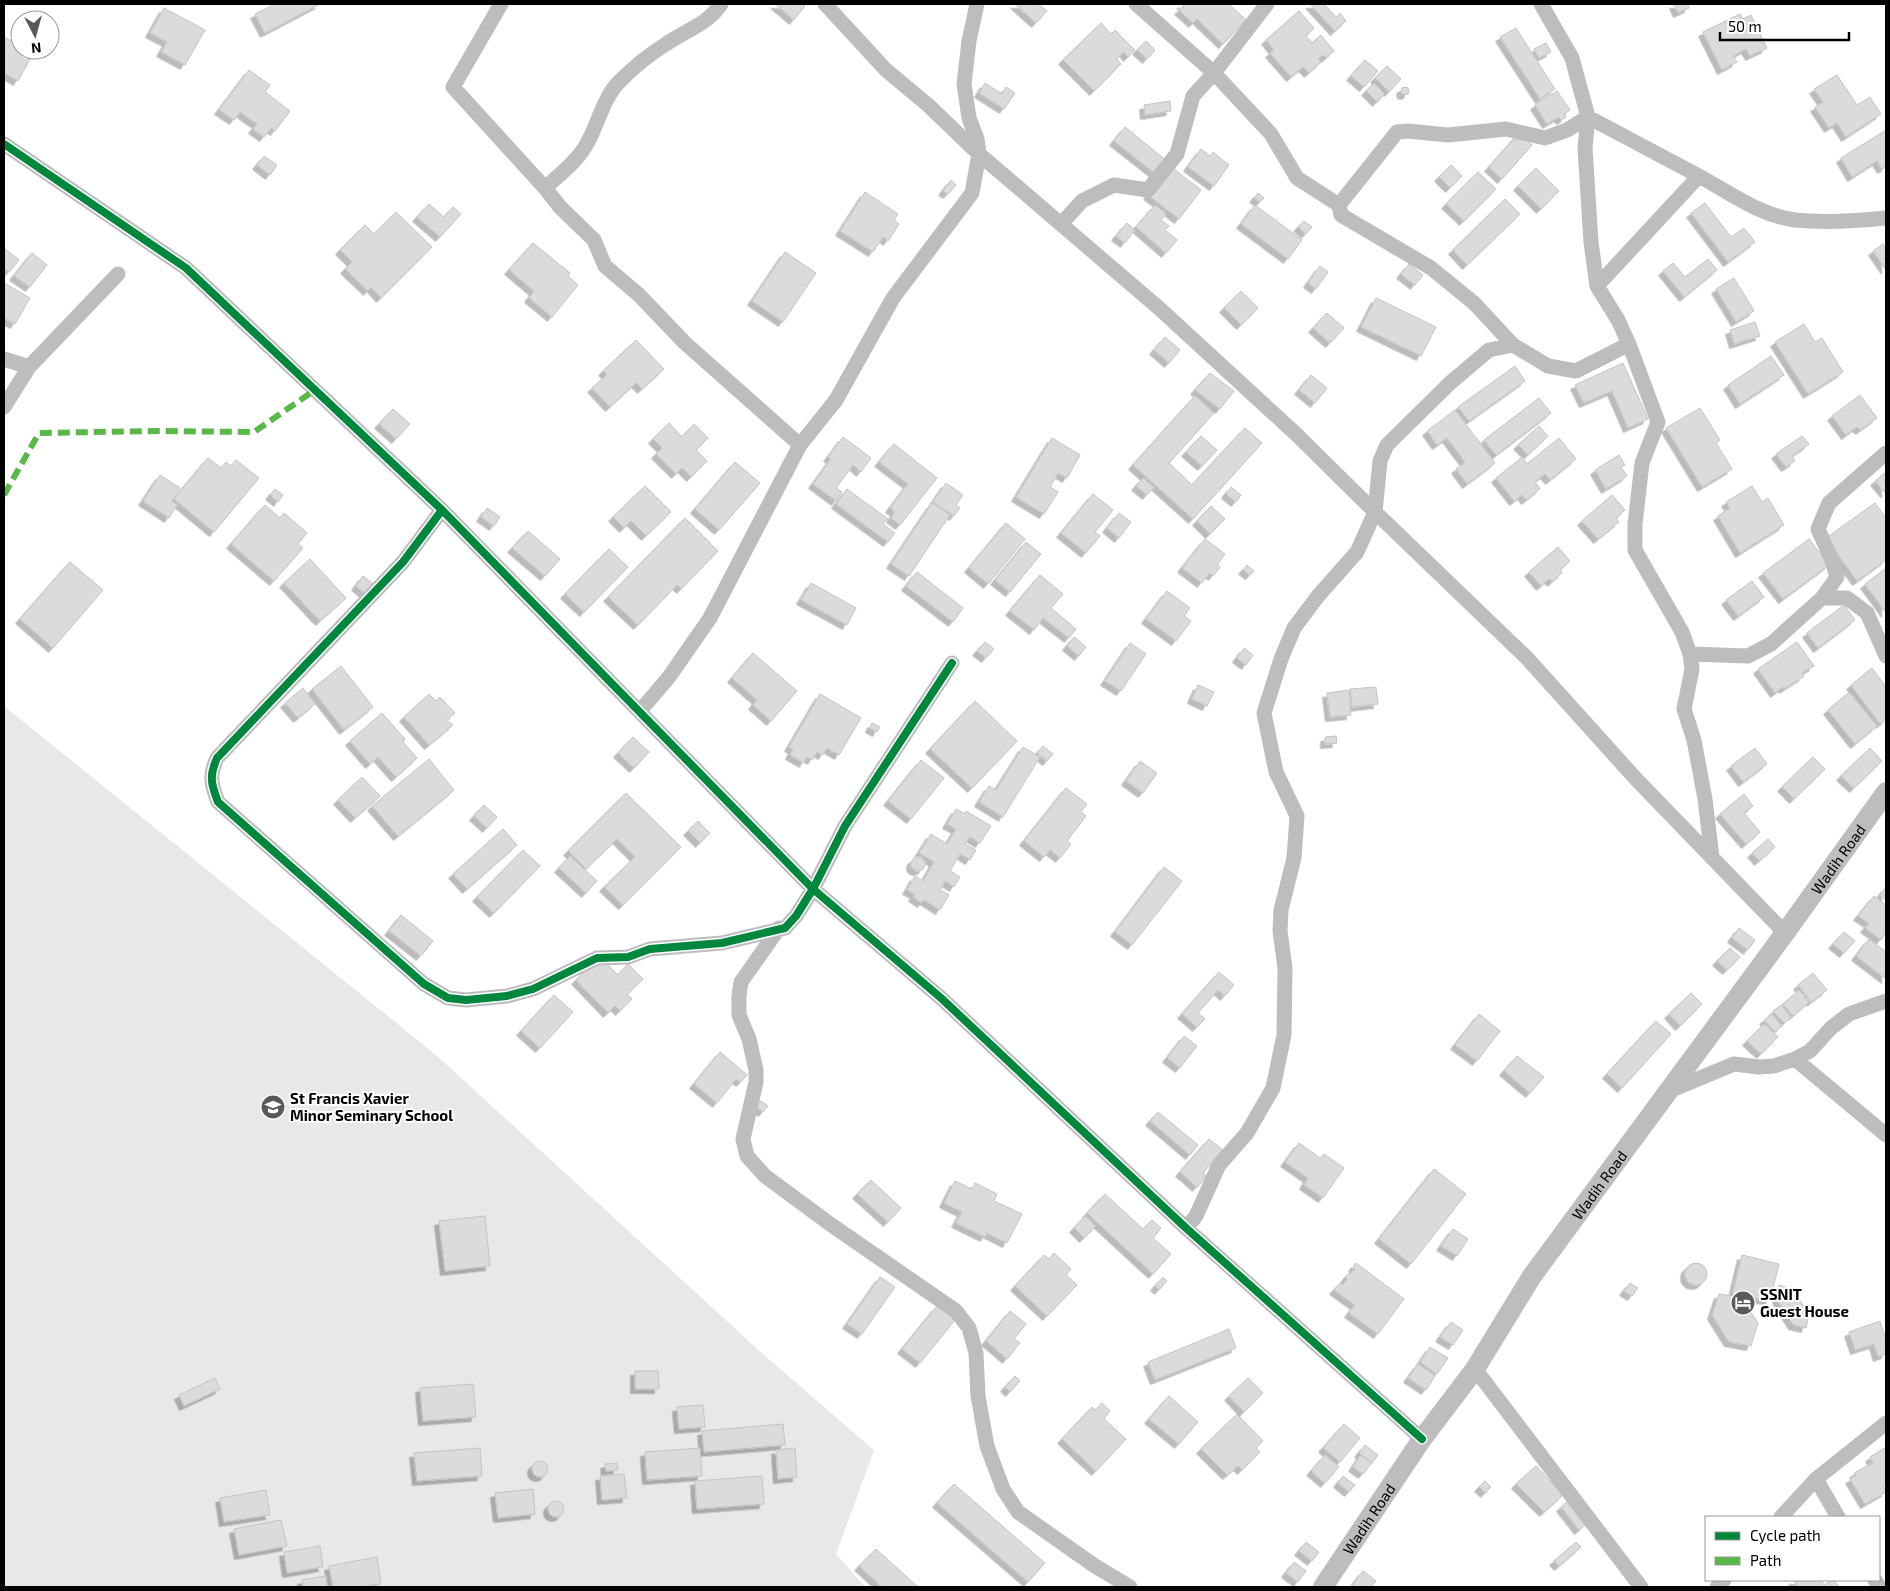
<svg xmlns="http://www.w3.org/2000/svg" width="1890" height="1591" font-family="'Exo 2',sans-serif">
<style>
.green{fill:#e8e8e8}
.building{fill:#dbdbdb;stroke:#c3c3c3;filter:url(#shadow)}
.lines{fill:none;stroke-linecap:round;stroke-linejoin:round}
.minor{stroke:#bdbdbd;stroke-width:15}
.tertiary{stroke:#bdbdbd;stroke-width:20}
.quiet{stroke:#58b947;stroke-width:6;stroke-dasharray:12 6;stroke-linecap:butt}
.cycleway-casing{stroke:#fff;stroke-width:11}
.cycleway{stroke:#00873e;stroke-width:8}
.labels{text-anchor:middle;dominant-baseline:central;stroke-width:4;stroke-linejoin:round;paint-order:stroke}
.street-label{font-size:15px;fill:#000;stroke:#fff}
.poi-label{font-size:15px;font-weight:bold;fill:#000;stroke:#fff;text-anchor:start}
</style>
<defs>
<filter id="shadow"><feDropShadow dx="-4.5" dy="4.5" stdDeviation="0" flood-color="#0004"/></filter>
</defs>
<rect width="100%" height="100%" fill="#fff"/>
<path class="green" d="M4,706L436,1055L764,1355L874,1450L836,1554L865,1587H4Z"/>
<path class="building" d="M275,4H320L265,33L255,14Z
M775,4H803L805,6L794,20Z
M1015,4H1038L1047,11L1036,23Z
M1181,4H1229L1246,20L1223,44L1197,19L1193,23L1179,10L1184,6Z
M1310,4H1324L1336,17L1340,13L1346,21L1335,31Z
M1674,4H1688L1689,8L1678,13Z
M164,8L205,30L185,65L161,52L167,42L150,33Z
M1299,11L1314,28L1306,36L1312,43L1321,35L1334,51L1326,58L1323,55L1318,59L1321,62L1309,73L1303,67L1291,77L1270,53L1274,50L1266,40Z
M1740,14L1743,19L1751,15L1767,48L1750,56L1746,49L1733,56L1737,62L1722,70L1703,32Z
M1101,23L1111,34L1115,30L1135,50L1128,57L1124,52L1116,59L1121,64L1094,91L1063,60Z
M1516,28L1555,89L1540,99L1500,37Z
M4,37L20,46V50H27L33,54L18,81L4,73Z
M1146,41L1155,50L1147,59L1137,50Z
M1546,43L1551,52L1539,58L1534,49Z
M1365,60L1378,71L1364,87L1351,76Z
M1387,66L1401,79L1389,92L1375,78Z
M249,70L270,85L265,92L290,111L275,131L271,128L264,137L253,129L257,124L240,112L234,120L219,110Z
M1837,75L1857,105L1870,97L1881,114L1846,137L1837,123L1829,128L1815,107L1823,102L1814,89Z
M985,83L1002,94L1006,87L1015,93L1004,109L979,93Z
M1374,83L1385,94L1377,102L1366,91Z
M1401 91a4 4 0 1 1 8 0a4 4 0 1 1-8 0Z
M1557,91L1570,110L1564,114L1566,117L1561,120L1559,117L1547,124L1535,105Z
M1170,101L1171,111L1145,115L1144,105Z
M1125,127L1168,162L1157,175L1114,141Z
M1886,130V167L1882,169L1877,161L1852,177L1841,158Z
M1519,133L1532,145L1502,179L1489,167Z
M1201,149L1210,156L1213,152L1229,165L1214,186L1188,167Z
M264,156L277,165L270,175L257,165Z
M1451,165L1462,176L1450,188L1439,177Z
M1170,166L1201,190L1179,219L1148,195Z
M1536,168L1559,191L1541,209L1518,186Z
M1478,172L1496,189L1464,221L1446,204Z
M951,180L956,185L948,194L943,191Z
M865,192L898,214L894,220L899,224L888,241L883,237L873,252L840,231Z
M1258,193L1264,198L1260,202L1254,198Z
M1505,199L1520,214L1467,265L1453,250Z
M1705,203L1731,237L1744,228L1755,242L1728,262L1691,213Z
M429,204L444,217L453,207L461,214L440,237L417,217Z
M1155,205L1166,214L1161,220L1169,226L1165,230L1177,240L1166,253L1136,227Z
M1255,205L1302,240L1288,259L1241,224Z
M396,212L432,247L381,298L371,287L368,291L345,269L352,262L340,250L365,225L374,234Z
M1304,221L1312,227L1306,234L1298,227Z
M1127,223L1135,230L1125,243L1116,236Z
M533,243L570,273L568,276L578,285L552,317L529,298L534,291L509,270Z
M1883,244L1886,248V270L1873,251Z
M4,248L19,260L9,272L4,268Z
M785,252L816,273L783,322L752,301Z
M32,253L47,265L30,287L14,276Z
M1708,259L1717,270L1684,297L1663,271L1673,263L1685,277Z
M1409,264L1423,275L1415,285L1401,274Z
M1320,266L1328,272L1316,289L1308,283Z
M1734,278L1754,311L1736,322L1716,289Z
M4,283L30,298L15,324L4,318Z
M1241,291L1258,308L1241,325L1224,308Z
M1376,298L1436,327L1421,356L1361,327Z
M1327,313L1344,328L1330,343L1313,328Z
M1755,322L1760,336L1734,344L1730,330Z
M1804,324L1815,342L1822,338L1843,372L1808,394L1775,342Z
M1165,337L1180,350L1169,363L1154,350Z
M636,340L664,369L642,389L636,383L610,407L592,388L607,375L603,371Z
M1771,356L1784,375L1740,404L1728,385Z
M1623,363L1648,419L1628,428L1612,391L1584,403L1575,385Z
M1515,366L1525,381L1469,421L1458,407Z
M1210,373L1234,391L1220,409L1195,390Z
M1311,375L1327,388L1315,403L1299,390Z
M1860,395L1877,418L1860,430L1857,427L1846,435L1832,416Z
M1195,396L1214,413L1169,463L1192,485L1245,428L1262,443L1193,519L1133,465Z
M1539,398L1551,413L1496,455L1484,440Z
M1700,408L1720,440L1716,443L1732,469L1702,487L1666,428Z
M393,409L410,424L396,439L379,424Z
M1455,410L1495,463L1467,484L1456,469L1465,462L1447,438L1437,445L1427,431Z
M669,423L682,437L694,424L708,438L696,450L707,461L691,477L682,468L676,474L656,454L662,448L653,439Z
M1539,426L1548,436L1528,455L1518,445Z
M1201,436L1217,450L1202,466L1186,452Z
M1802,436L1809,444L1792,456L1795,461L1786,467L1776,454Z
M843,437L871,458L861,472L853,465L836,488L842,492L836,501L813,484L831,459L828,457Z
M1052,438L1080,455L1067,478L1058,473L1050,487L1058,492L1044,514L1016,497Z
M1559,438L1576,459L1550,480L1545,474L1535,482L1540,489L1526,500L1522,495L1514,501L1496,478L1522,457L1527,464Z
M894,444L937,478L900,525L891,518L895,512L890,508L908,484L879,462Z
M1619,455L1625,465L1621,467L1627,476L1606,489L1595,470Z
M208,458L221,468L226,462L231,466L236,460L259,478L214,532L174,499Z
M735,462L760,483L719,530L695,509Z
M1886,472V494L1875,481Z
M160,475L180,488L172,501L177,505L169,518L143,501Z
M1143,478L1154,487L1147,495L1136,486Z
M946,483L963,495L956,505L960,508L954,516L933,502Z
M645,486L671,512L646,536L631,521L624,528L613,517Z
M1752,486L1762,502L1768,498L1784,525L1740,553L1718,516L1730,508L1726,502Z
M1231,487L1241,495L1236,502L1226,494Z
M275,489L283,495L278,502L270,495Z
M847,489L888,519L883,524L895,533L888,542L836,504Z
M1093,494L1113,510L1095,532L1100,536L1086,553L1061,533Z
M1612,495L1625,510L1616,518L1619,522L1598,539L1582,521Z
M932,503L950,515L909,576L891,564Z
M1875,503L1886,518V560L1857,581L1826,538Z
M265,505L280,518L284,513L307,533L298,544L303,548L274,581L231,544Z
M1211,506L1225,519L1210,534L1197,521Z
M487,508L500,517L494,526L481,517Z
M1119,513L1131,522L1119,538L1107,528Z
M685,518L718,551L681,589L677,585L638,625L608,597Z
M1006,523L1025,539L988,584L969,568Z
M528,531L560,559L545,576L512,548Z
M1205,539L1225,554L1217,565L1220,567L1213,576L1209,573L1202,583L1182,568Z
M1809,539L1829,565L1783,599L1763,573Z
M1026,542L1041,554L1010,592L995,580Z
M1558,547L1570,561L1560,570L1562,573L1552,582L1549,579L1541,586L1529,572Z
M609,549L628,567L584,612L565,594Z
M310,559L346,598L320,621L284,583Z
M70,562L103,590L53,648L20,619Z
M1247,565L1254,571L1250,575L1243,570Z
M1886,568V613L1865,584Z
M917,572L963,608L953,622L906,586Z
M1040,575L1063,594L1051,608L1076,629L1069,638L1043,618L1034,630L1010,611Z
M363,576L376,586L368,596L356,586Z
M1752,581L1764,597L1738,616L1726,600Z
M811,583L856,608L847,625L801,600Z
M1167,591L1190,608L1184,616L1191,621L1176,641L1146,619Z
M1844,605L1855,620L1818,648L1807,633Z
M1074,637L1086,647L1079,656L1067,646Z
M985,642L994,649L986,658L977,651Z
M1797,642L1814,666L1802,673L1804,676L1784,689L1783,687L1775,693L1758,669Z
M1130,643L1146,654L1121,691L1105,681Z
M1244,648L1253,655L1246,665L1237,658Z
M753,653L797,691L771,721L753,705L757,700L732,678Z
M341,666L373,707L344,730L312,689Z
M1872,668L1886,687V720L1880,724L1851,685Z
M1198,685L1214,692L1207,706L1192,699Z
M1376,687L1378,704L1352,707L1350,689Z
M303,688L315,704L298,718L285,703Z
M1349,690L1351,715L1330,717L1327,693Z
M1849,692L1877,726L1855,744L1828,710Z
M429,694L436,701L440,697L455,713L447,720L453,725L429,745L404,717Z
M820,694L861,718L839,755L827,748L823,755L817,752L812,760L807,757L804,763L790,755L793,749L789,747Z
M975,701L1017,741L972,788L930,749Z
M382,713L405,739L403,742L417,758L396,777L378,757L370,764L350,741Z
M872,723L880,727L877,732L870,728Z
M1336,736L1337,743L1325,744V737Z
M633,737L649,752L634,768L618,753Z
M1043,746L1053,754L1047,761L1037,753Z
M1023,747L1040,757L1003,817L979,802L989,786L996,790Z
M1755,748L1767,764L1743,782L1731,766Z
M1870,748L1882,761L1854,788L1841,776Z
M1813,757L1825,769L1794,799L1782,787Z
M429,759L454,790L398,836L372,806Z
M921,760L944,778L911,819L888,801Z
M1140,761L1157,773L1143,793L1126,781Z
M362,777L380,796L355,818L338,800Z
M1066,788L1087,804L1081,812L1086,816L1067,841L1071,844L1060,858L1050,850L1044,857L1024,841Z
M626,793L681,847L623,905L604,887L635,857L617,839L586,869L568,851Z
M1744,794L1753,806L1744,813L1760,832L1746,844L1720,814Z
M484,805L497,817L487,828L474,816Z
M956,809L965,814L966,811L991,826L980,843L970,837L965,844L976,850L970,860L960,854L950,871L960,877L954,887L945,881L940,890L949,895L940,910L924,900L922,903L913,897L915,894L907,890L915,876L923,881L934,862L919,853L931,834L947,844L956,829L947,824Z
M698,821L710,833L700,843L688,831Z
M503,829L517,845L467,889L453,874Z
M1768,839L1775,847L1759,861L1752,853Z
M523,850L540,866L494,913L477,897Z
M570,856L597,881L586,893L559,868Z
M911 864a7 7 0 1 1 14 0a7 7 0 1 1-14 0Z
M1164,867L1182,881L1132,945L1115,932Z
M1886,887V900L1880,895Z
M1874,896L1886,905V933L1881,940L1865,928L1869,923L1858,916Z
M401,915L433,941L421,956L389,931Z
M1739,928L1755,940L1748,950L1732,938Z
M1844,932L1855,941L1844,953L1833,944Z
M1869,939L1886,952V979L1856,956Z
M1730,948L1740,957L1727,970L1717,961Z
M596,960L602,965L605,962L618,975L628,964L643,979L627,994L632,999L620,1011L615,1006L608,1013L576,980Z
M1219,972L1234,985L1225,996L1218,990L1198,1013L1205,1019L1197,1027L1182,1014Z
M1813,973L1827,990L1811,1002L1798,985Z
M1799,990L1809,1002L1793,1016L1783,1004Z
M1691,993L1702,1004L1680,1026L1669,1014Z
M554,995L573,1012L540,1048L521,1031Z
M1781,1005L1791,1017L1784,1023L1773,1011Z
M1479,1014L1500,1031L1477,1061L1455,1045Z
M1772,1014L1782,1026L1775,1032L1764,1020Z
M1656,1021L1671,1034L1622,1088L1607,1074Z
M1764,1024L1778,1037L1761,1054L1747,1041Z
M1184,1036L1197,1046L1180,1068L1167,1058Z
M720,1052L747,1075L741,1082L736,1079L717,1103L694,1084Z
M1517,1056L1544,1077L1530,1093L1504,1071Z
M758,1099L768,1106L763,1112L754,1106Z
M1158,1112L1198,1145L1190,1155L1150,1121Z
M1209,1139L1223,1150L1203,1173L1207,1176L1197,1187L1180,1172Z
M1299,1143L1320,1158L1324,1154L1344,1168L1323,1198L1304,1185L1308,1178L1285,1162Z
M1434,1169L1466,1194L1411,1264L1379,1239Z
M871,1180L901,1208L888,1222L857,1194Z
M955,1181L972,1189L975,1183L997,1194L994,1201L1022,1214L1007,1243L987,1233L985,1237L956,1223L962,1212L944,1203Z
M1105,1194L1143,1229L1152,1220L1161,1228L1153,1238L1171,1254L1153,1274L1087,1213Z
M485,1216L490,1266L445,1271L439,1221Z
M1085,1216L1096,1226L1084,1238L1074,1228Z
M1453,1229L1468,1239L1457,1256L1441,1246Z
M1054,1253L1071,1269L1066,1275L1077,1285L1047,1316L1015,1286L1044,1255L1049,1259Z
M1742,1255L1779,1264L1770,1301L1733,1293Z
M1685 1274a11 11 0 1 1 22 0a11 11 0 1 1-22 0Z
M1356,1263L1404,1299L1378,1334L1349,1313L1355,1305L1334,1290L1340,1283L1343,1285L1347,1279L1345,1278L1350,1272L1352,1273L1355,1269L1353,1267Z
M880,1277L895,1287L862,1334L847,1324Z
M1163,1277L1167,1281L1159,1290L1155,1286Z
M1630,1283L1638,1288L1632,1296L1624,1291Z
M1779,1285L1792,1289L1809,1314L1806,1328L1793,1325L1777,1299Z
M1719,1294L1741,1297L1758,1323L1751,1346L1729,1342L1712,1315Z
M937,1306L955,1320L920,1363L902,1349Z
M1010,1311L1026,1324L1014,1339L1020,1343L1007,1359L986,1341Z
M1880,1321L1886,1340V1354L1878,1357L1874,1344L1855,1350L1849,1332Z
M1451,1322L1463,1330L1453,1345L1440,1337Z
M1229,1329L1236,1348L1155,1380L1148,1362Z
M1430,1347L1448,1358L1437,1374L1420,1362Z
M1418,1364L1435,1376L1426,1390L1408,1378Z
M635,1371H658L659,1389H635Z
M1015,1376L1020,1381L1010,1392L1005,1387Z
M215,1378L220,1389L184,1406L179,1395Z
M1248,1378L1263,1393L1244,1412L1229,1396Z
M473,1384L476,1417L423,1421L420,1388Z
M1169,1396L1198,1422L1179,1444L1149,1419Z
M1102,1403L1110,1411L1104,1419L1126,1439L1096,1471L1062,1439L1092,1407L1095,1410Z
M703,1405L705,1427L679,1429L677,1407Z
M1237,1414L1263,1441L1256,1448L1260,1452L1242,1470L1238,1466L1227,1475L1201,1449Z
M783,1424L785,1445L704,1452L702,1431Z
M1344,1424L1360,1438L1340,1462L1323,1448Z
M1365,1445L1378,1455L1372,1463L1359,1453Z
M1886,1447V1484L1883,1486L1886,1492L1865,1504L1850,1479L1856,1476L1854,1473L1873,1463L1870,1457Z
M480,1448L482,1476L417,1481L414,1453Z
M700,1448L702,1476L647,1480L645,1452Z
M795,1448L797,1477L778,1479L776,1450Z
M1325,1455L1339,1467L1325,1483L1311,1471Z
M1361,1455L1372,1463L1363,1474L1353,1467Z
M532 1469a8 8 0 1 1 16 0a8 8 0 1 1-16 0Z
M617,1463L618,1470L606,1471L605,1464Z
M1536,1466L1563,1495L1544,1512L1516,1484Z
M624,1474L627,1498L602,1500L600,1476Z
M762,1476L764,1504L697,1509L695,1481Z
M1343,1476L1355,1485L1349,1492L1338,1483Z
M1485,1481L1491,1487L1485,1493L1479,1487Z
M954,1484L1045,1563L1028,1582L937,1503Z
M533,1489L535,1514L498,1518L495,1493Z
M266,1490L270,1515L224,1522L220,1498Z
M1568,1501L1586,1524L1579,1530L1561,1507Z
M548 1509a8 8 0 1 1 16 0a8 8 0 1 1-16 0Z
M281,1520L287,1546L239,1555L234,1529Z
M1306,1542L1319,1552L1312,1561L1299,1551Z
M1576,1542L1581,1547L1559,1566L1554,1561Z
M320,1546L323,1567L287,1573L284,1552Z
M876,1549L918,1587H882L859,1566Z
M377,1557L381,1584L357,1587H333L329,1566Z
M1294,1562L1306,1571L1298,1582L1286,1573Z
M1363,1571L1376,1581L1371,1587H1351Z
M326,1576L327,1587H303L302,1580Z
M1793,1580H1821L1824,1585L1831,1580H1834L1839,1587H1798Z"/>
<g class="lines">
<path class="minor" d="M501,4L453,87L545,188L560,207L594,240L605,266L639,295L685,343L800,445
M825,4L886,70L928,105L979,154L1160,309L1296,434L1375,512L1527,658L1636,779L1785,933
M1136,4L1214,73L1271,134L1297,178L1339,205L1341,215L1431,268L1474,303L1513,345
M1541,4L1572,58L1588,117L1585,148L1591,242L1597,286L1618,320L1629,344L1658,422L1642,463L1635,524V550L1682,632L1690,654L1692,669L1684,709L1694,740L1705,799L1712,858
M4,144L186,268L442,510L813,889L941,998L1186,1228L1422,1439
M545,188C559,175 576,162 585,147C599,124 602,98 621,80C634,67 650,54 666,44C686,30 707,25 721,4
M1339,205L1397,132L1408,131L1448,135L1506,129L1545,138L1567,130L1588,117C1625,137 1662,156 1699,176C1730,193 1759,215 1795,220C1825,223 1856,221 1886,218
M1062,223L1082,201L1114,185L1148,190L1177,154L1193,96L1214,73L1267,4
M1597,286L1699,176
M4,359L29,367
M4,407L29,367L118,274
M442,510L403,562L217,758C209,776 211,784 218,802L424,984L448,998L466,1000L507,996L533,989L597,958L628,957L650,949L722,943L785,928L796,916L813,889L845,826L952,663
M1822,598H1847L1867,613L1886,656
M1690,654L1748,656L1771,644L1822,598L1837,577L1831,558L1818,529L1829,503L1886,453
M640,711L669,677L710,618L800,445L836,400L893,298L972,193L979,154L977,139L969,118L964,84L969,41L977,4
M779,928L741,982L739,996V1015L749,1039L756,1070V1082L743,1139L747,1156L765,1176L830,1224L956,1311L969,1328L976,1353L978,1396L987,1446L1003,1489L1018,1512L1095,1566L1130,1587
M1795,1059L1886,1135
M1669,1091L1734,1064L1759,1067L1774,1066L1795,1059L1810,1051L1831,1028L1849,1014L1886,1001
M1186,1228L1196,1216L1219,1165L1247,1133L1273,1088L1284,1035L1285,968L1280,931L1281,910L1294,858L1297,816L1276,772L1264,713L1281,659L1294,628L1318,596L1357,552L1375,512L1380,461L1387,445L1450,383L1489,350L1513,345L1548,366L1576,371L1629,344
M1475,1369L1641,1587
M1816,1479L1838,1517
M1781,1517L1816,1479L1886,1423
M1875,1580L1879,1587
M1717,1587L1724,1580"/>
<path class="tertiary" id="s1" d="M1323,1587L1422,1439L1475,1369L1532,1276L1785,933L1886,792"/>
<path class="quiet" d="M4,495L39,433L156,431L254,432L315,390"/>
<defs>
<path id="cycleway" d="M4,144L186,268L442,510L813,889L941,998L1186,1228L1422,1439
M442,510L403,562L217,758C209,776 211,784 218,802L424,984L448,998L466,1000L507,996L533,989L597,958L628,957L650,949L722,943L785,928L796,916L813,889L845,826L952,663"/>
</defs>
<use href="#cycleway" class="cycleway-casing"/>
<use href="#cycleway" class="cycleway"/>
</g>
<defs>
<symbol id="school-disc" viewBox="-11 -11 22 22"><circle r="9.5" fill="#595959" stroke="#fff"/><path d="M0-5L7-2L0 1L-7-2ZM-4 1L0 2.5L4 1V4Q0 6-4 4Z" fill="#fff"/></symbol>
<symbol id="hotel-disc" viewBox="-11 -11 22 22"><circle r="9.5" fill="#595959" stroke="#fff"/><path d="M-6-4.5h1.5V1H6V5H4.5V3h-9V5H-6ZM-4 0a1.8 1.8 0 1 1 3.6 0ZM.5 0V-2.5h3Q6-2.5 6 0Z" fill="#fff"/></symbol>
</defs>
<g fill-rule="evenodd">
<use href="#school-disc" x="259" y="1093" width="28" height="28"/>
<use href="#hotel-disc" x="1729" y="1289" width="28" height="28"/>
</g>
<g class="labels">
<g class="street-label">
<text stroke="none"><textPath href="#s1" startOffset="892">Wadih Road</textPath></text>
<text stroke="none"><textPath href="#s1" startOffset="488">Wadih Road</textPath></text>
<text stroke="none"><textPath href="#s1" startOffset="82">Wadih Road</textPath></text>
</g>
<g class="poi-label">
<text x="290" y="1098">St Francis Xavier<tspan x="290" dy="17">Minor Seminary School</tspan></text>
<text x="1760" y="1294">SSNIT<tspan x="1760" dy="17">Guest House</tspan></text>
</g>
</g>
<rect width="1890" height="1591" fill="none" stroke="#000000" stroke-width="10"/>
<rect x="1705" y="1516" width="175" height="65" fill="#ffffff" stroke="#999999"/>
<rect x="1715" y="1532" width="25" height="8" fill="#00873e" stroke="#999999"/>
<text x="1750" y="1541" font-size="15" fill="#000000">Cycle path</text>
<rect x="1715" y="1557" width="25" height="8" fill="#58b947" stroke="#999999"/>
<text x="1750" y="1566" font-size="15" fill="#000000">Path</text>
<g transform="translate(35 35) rotate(174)"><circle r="24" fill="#ffffff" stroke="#999999"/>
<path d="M0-4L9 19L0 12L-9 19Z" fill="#595959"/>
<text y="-8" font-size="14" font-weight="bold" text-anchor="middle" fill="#000000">N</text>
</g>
<path d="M1720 32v8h129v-8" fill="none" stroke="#000000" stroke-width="2.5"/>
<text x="1728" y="32" font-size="15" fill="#000000" stroke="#ffffff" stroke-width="4" paint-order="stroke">50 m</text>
</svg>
